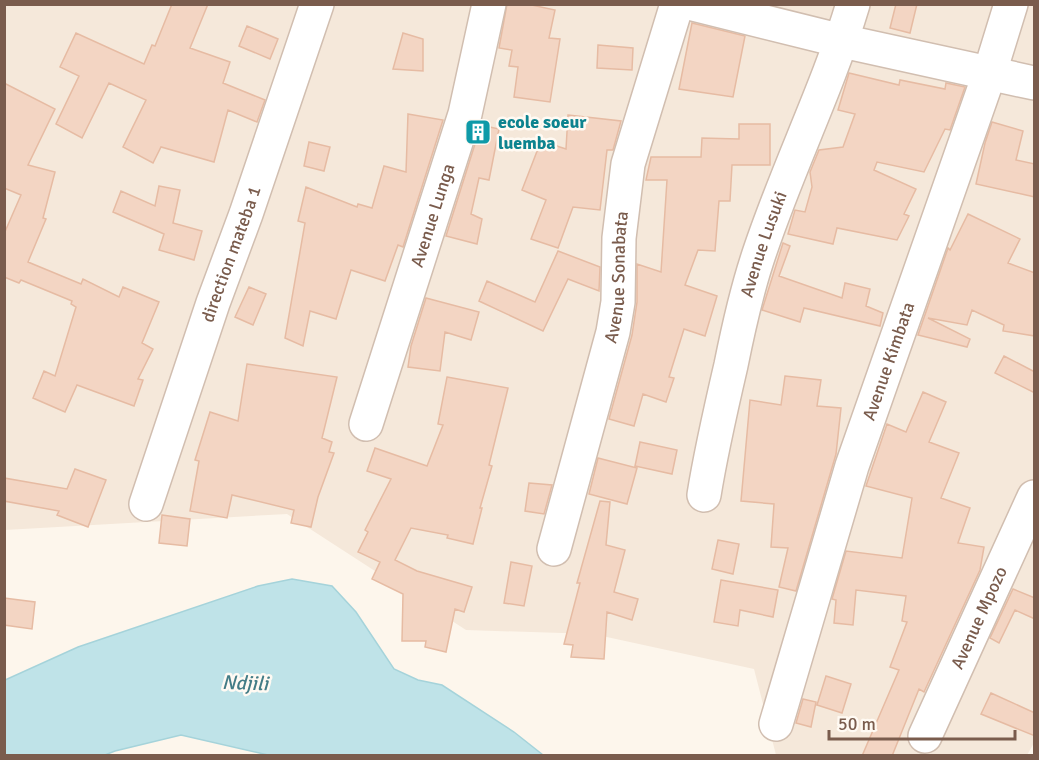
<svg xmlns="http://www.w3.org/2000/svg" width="1039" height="760" font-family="Signika,sans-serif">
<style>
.residential{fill:#f5e8da}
.water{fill:#bfe3e8;stroke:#a5d3da;stroke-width:1.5}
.building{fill:#f3d5c3;stroke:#e6bba3;stroke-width:1.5}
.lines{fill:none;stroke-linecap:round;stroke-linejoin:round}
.minor-casing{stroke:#d1beb0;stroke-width:36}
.minor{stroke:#fff;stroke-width:33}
.labels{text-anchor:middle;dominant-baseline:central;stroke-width:5;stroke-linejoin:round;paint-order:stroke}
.culture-label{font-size:18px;font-weight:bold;fill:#0d838f;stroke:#fffaf3;text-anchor:start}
.street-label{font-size:18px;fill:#7a5c4d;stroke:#fffaf3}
.water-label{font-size:20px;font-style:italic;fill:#437c86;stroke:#fffaf3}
</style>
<rect width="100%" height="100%" fill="#fdf6ec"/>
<path class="residential" d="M5,5H1034V743L1027,755H776L754,669L593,634L466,630L287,514L5,530Z"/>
<path class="water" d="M292,579L332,586L356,612L394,669L418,680L442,685L514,732L543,755H268L181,735L115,751L105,755H5V680L78,647L258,586Z"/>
<path class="building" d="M172,4H208L190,48L230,62L223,83L265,100L257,122L228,110L214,162L161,147L153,163L123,147L146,100L109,83L82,138L56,124L79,76L60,67L76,33L144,64L152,45L155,46Z
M507,4H527L555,10L549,38L560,39L550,102L514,97L518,67L509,66L512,50L499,48Z
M896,4H917L910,33L890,28Z
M692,23L745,36L733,97L679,89Z
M247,26L278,39L270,59L239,46Z
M403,33L423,39V71L393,69Z
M598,45L633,48L632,70L597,68Z
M849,73L899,85L900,80L945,89L946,83L965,87L950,130L945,129L924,172L877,162L874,170L916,189L904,214L909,216L897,240L837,228L833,244L788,234L795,210L805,212L812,187L810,172L819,150L843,147L855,114L838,110Z
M4,83L55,109L28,165L55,172L43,218L46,219L28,262L81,284L83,279L119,297L123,287L159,302L142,343L153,349L138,379L143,380L134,406L77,385L65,412L33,398L44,371L55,376L76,307L71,304L72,301L21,280L19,283L4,277V234L21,195L4,188Z
M408,114L443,120L403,247L398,245L385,281L351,270L336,319L310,311L303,346L285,338L305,223L298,221L306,187L357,207L358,204L372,208L384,166L406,172Z
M568,115L621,121L613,150H607L600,210L573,207L558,248L531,239L546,200L522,190L541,141L566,149Z
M992,122L1023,131L1016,160L1035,164V197L976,184L985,143Z
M739,124H770V165H732L730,201H719L715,251L698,250L685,285L717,296L705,336L684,329L669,377L674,378L666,402L643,394L634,426L609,419L632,335L637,302V264L661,272L667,180H646L651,157H701L702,138L739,139Z
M481,125L499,129L489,180L479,178L471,214L482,219L477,244L446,236Z
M309,142L330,147L324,171L304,166Z
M159,186L180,190L173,223L202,231L194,260L159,250L164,234L113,212L121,191L155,206Z
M968,214L1020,239L1008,263L1035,273V336L1003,331L1004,325L972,310L967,325L928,318L970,339L967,347L918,335L948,248L950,250Z
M783,243L790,246L779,276L842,298L845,283L870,289L866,306L883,313L880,326L804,308L800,322L762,310Z
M558,251L600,267L599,291L568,279L543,331L479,301L487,281L535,302Z
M249,287L266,294L253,325L235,317Z
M426,298L479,312L471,340L445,332L440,371L408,367L411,346Z
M1004,356L1035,372V393L995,373Z
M247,364L337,377L322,438L332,442L329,452L334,453L318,497L311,527L291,523L294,510L232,495L227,518L190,511L199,461L195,460L210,412L238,421Z
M785,376L821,380L817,406L841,408L836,454L796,591L779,587L788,548L771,547L774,504L741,501L750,400L781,405Z
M447,377L508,388L489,465L492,466L480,508H482L473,544L447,538L448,535L411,528L395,560L417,571L472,587L464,612L455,609L446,652L425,647L426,641H402L403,594L372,579L380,562L358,552L368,532L365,530L391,479L367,471L375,448L427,466L443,425L438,424Z
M923,392L946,402L929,442L959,453L941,498L970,508L958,543L984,547L980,570L924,692L919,689L892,756H862L899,670L890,667L907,622L902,621L906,596L856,590L853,625L834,623L836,600L832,599L846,551L902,558L912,498L866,486L887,424L906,432Z
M640,442L677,450L672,474L635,466Z
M598,458L637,468L627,504L589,494Z
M75,469L106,480L88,527L57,515L59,511L4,501V478L67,489Z
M529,483L552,485L544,514L525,511Z
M600,501L610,502L606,545L625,550L614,592L638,599L632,620L607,612L604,659L571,657L573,645L564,644L580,583H577Z
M162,515L190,519L187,546L159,543Z
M718,540L739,544L733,574L712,569Z
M511,562L532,566L524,606L504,603Z
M721,580L778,590L773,617L740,610L738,626L714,622Z
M1013,589L1035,598V619L1015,610L999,643L990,638Z
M4,598L35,602L32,629L4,625Z
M826,676L851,684L842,713L817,705Z
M991,693L1035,713V736L981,714Z
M803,699L816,702L811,727L796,723Z"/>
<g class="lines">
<defs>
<g id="minor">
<path d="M693,4L842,41L1034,83"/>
<path id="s1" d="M366,424L465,114L489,4"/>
<path id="s2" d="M704,495C711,451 721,408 731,365C738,330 746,294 757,260C785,173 827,91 853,4"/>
<path id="s3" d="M146,504L213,303L246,214L317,4"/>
<path id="s4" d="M554,549L613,332L618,302L619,238L628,164L677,4"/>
<path id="s5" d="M776,724L852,466L990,72L1011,4"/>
<path id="s6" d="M925,736L1034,497"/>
</g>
</defs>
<use href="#minor" class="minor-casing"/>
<use href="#minor" class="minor"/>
</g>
<defs>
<symbol id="building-square" viewBox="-11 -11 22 22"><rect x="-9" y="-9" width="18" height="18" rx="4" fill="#0f9aa8" stroke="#fffaf3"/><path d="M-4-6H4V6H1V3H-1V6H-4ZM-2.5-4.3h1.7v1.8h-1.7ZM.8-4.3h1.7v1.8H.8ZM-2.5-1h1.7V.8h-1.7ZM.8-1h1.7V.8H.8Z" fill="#fff"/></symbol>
</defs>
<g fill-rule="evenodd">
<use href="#building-square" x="463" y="117" width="30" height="30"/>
</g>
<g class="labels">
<g class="culture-label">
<text x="498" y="122">ecole soeur<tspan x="498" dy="21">luemba</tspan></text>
</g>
<g class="street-label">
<text stroke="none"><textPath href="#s1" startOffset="219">Avenue Lunga</textPath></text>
<text stroke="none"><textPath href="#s2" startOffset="258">Avenue Lusuki</textPath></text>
<text stroke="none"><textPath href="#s3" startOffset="264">direction mateba 1</textPath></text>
<text stroke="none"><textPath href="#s4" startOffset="280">Avenue Sonabata</textPath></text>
<text stroke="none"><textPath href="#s5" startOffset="380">Avenue Kimbata</textPath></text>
<text stroke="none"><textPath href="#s6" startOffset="130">Avenue Mpozo</textPath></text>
</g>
<g class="water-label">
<text transform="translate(245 683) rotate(2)">Ndjili</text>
</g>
</g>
<rect width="1039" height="760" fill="none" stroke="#7a5c4d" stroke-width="12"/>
<path d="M829 730v9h186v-9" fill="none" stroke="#7a5c4d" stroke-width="3"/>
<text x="838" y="730" font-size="18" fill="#7a5c4d" stroke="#fffaf3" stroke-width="4.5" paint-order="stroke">50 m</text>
</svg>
